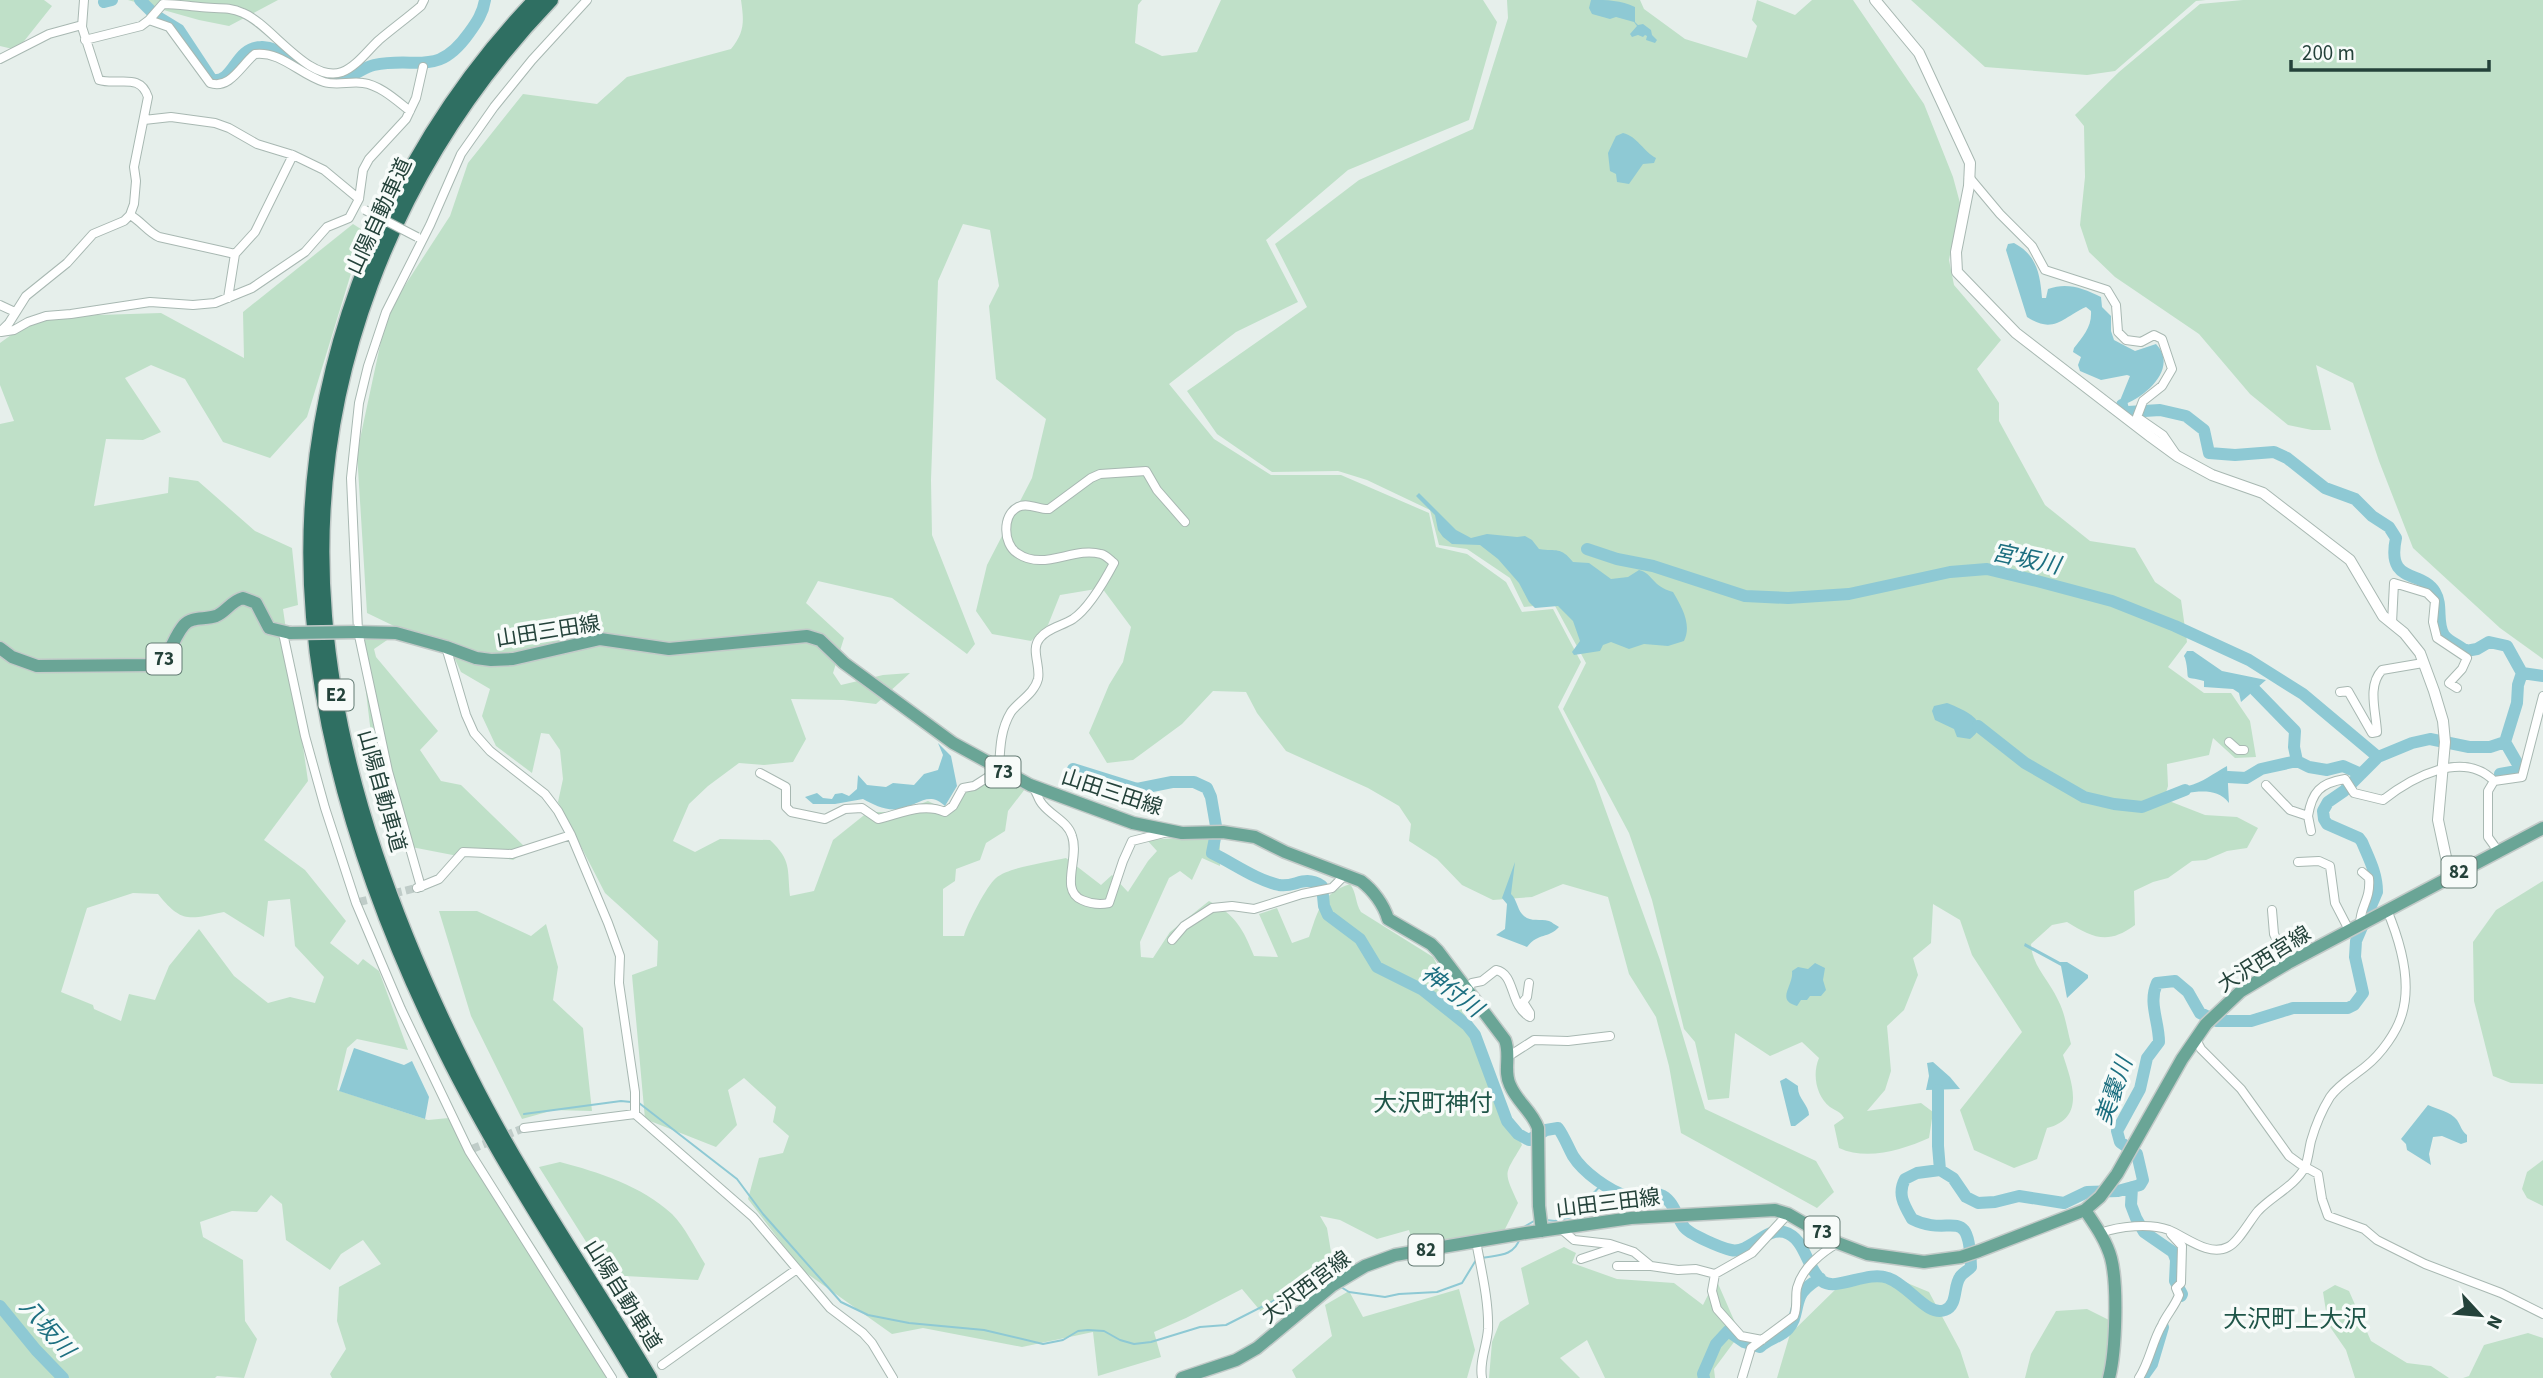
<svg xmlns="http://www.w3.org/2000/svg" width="2543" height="1378" font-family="'Source Sans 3','Noto Sans JP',sans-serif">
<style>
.green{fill:#bfe0c8;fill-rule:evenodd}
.water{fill:#8ec9d4}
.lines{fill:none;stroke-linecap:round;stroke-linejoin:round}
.stream{stroke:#8ec9d4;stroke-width:2}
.river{stroke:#8ec9d4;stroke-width:12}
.minor-tunnel{stroke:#bfccc8;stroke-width:8;stroke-dasharray:8 4;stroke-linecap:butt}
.minor-casing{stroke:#a8b8b2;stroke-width:10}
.tertiary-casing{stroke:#a8b8b2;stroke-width:12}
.primary-casing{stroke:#c2cac8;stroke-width:15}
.motorway-casing{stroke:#c2cac8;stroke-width:17}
.minor{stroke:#fff;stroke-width:8}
.tertiary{stroke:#fff;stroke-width:10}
.primary{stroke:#6aa596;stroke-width:12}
.motorway{stroke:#2f6f62;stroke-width:14}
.minor-bridge-casing{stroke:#a8b8b2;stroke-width:10;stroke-linecap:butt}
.primary-bridge-casing{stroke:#c2cac8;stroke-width:15;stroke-linecap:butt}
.minor-bridge{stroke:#fff;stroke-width:8}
.primary-bridge{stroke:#6aa596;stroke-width:12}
.labels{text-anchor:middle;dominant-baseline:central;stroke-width:7;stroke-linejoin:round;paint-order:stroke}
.shield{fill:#f7fbf9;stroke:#637a73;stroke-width:2}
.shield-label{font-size:19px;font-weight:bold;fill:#24423a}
.street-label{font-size:21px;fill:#24423a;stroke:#f7fbf9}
.water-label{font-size:23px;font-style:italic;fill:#1c6f80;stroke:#f7fbf9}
.quarter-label{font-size:24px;fill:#1f5548;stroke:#f7fbf9}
</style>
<rect width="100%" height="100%" fill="#e6efeb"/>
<path class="green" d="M0,0H44L52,6L17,50L0,46Z
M128,0H278L229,26L199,20Z
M741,0H1142L1138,5L1135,43L1162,56L1197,52L1221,0H1483L1497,22L1469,120L1348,170L1266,240L1298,302L1236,332L1169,384L1214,439L1271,475H1341L1429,513L1436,547L1467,554L1506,582L1522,612L1553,609L1581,662L1558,707L1595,781L1660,960L1705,1109L1816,1161L1834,1192L1817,1208L1681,1133L1669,1066L1656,1017L1629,974L1608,897L1563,884L1532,897L1493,900L1462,885L1437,859L1409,841L1411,824L1399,806L1368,788L1286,751L1257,713L1246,692L1213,691L1182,724L1133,760L1107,763L1089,733L1109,685L1123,662L1131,627L1102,588L1060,595L1048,625L1031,641L992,634L976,611L987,565L1032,478L1046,419L996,379L989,306L999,286L990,230L963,224L938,281L931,480L932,535L975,644L967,654L892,598L818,581L806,603L844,638L833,673L841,685L883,675L910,673L876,704L843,700L791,699L806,739L793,762L764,765L739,763L708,786L689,804L673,841L695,852L720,839L770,840C792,861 787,869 790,896L814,891L833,840L868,812H900L928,801L946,810L966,792L1002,776L1025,789L1008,811L1005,831L986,843L980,860L956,869L955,881L943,889V936H964C967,924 987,885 996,878C1009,867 1049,862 1066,858L1101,885L1112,875L1128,892L1148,861L1157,851L1147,840L1192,837L1220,839V866L1202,858L1192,880L1180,871L1169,878L1140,942L1141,957L1153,958L1170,932L1209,901C1236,915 1243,929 1254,956L1278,957L1259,914L1277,908L1292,943L1309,937C1318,912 1320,894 1350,884C1357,893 1355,903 1361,912L1433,957L1449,988L1459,984L1464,991L1459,1002L1522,1145C1504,1176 1503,1170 1518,1203L1504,1231L1415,1250L1409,1230L1377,1239L1340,1220L1320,1216L1327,1228L1333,1264L1306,1284L1283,1295L1263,1314L1242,1289L1186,1318L1154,1332L1161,1357L1098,1376L1093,1332L1022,1347L923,1328L892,1334L802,1270L748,1199L759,1158L783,1153L789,1136L773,1122L776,1107L744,1078L728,1090L737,1125L716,1147L645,1119L632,975L657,966L658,941L605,893L558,802L563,779L560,750L549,734L541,733L532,773L496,746L482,716L490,689L461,672L446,640L394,626L367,613L357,453L387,313L450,216L468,163L523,94L597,104L627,77L731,49C745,32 744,21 741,0Z
M1507,0H1640L1644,9L1685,39L1747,58L1757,26L1752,20L1757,0L1795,15L1812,0H1853L1924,104L1953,177L1960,203L1949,260L1954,285L2001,340L1977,369L1999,403V421L2045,505L2090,541L2135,548L2155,582L2181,600L2187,642L2168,667L2204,693H2231L2250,721L2256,757L2235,758L2213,738L2209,755L2167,764L2168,786L2164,799L2205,815L2237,817L2258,828L2247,848L2227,851L2206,860L2192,861L2168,878L2153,882L2134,891L2135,925C2108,945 2093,938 2067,922L2052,925L2031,944C2032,966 2049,980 2058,1000C2065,1013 2067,1029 2071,1044L2063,1055C2072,1083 2086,1118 2047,1128L2037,1159L2014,1168L1974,1150L1960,1110L2022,1032L1972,955L1960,920L1933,904L1931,943L1913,958L1918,975L1904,1010L1887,1026L1891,1071L1885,1090L1867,1111L1921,1103L1933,1112L1929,1138C1902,1150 1867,1161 1839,1148L1834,1125L1844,1118C1840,1111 1837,1112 1830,1107C1816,1096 1812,1074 1819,1058L1802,1042L1770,1056L1735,1033L1729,1098L1708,1100L1695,1042L1684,1029L1652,900L1629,833L1563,709L1586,663L1554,604L1524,607L1510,578L1467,549L1439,545L1430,510L1367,480L1338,471L1272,472L1217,434L1187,391L1307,307L1275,244L1359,180L1473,129L1508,18Z
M1911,0H2206L2196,1L2115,71L2087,75L1985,67Z
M2243,0H2543V659L2500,628L2413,548L2379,461L2353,383L2316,365L2331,430H2312L2288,425L2250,394L2199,334L2115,277L2089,252L2080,225L2085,177L2084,126L2075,115L2119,72L2200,4Z
M353,224L364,231L307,417L270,458L223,442L185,379L151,365L125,378L161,432L143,440L106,439L94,506L168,493L169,477L198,481L255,531L292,548L298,605L283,609L308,781L264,840L305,870L346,921L330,943L358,965L363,959L379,971L408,1050L357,1039L347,1048L337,1090L428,1120L449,1118L545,1262L610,1378H332L330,1374L346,1349L337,1321L339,1287L381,1264L363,1240L341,1254L330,1270L286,1240L282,1204L271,1195L257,1212L232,1211L200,1222L203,1237L243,1260L245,1321L257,1339L244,1378L217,1376L215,1378H0V424L14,421L0,385V343L36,317L161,313L244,358L243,312ZM133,893L158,894C182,924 189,919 224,912L264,937L268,901L290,899L295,946L324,977L315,1003L290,997L268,1003L234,976L199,929L169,966L155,1000L129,994L121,1021L94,1009L93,1005L61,992L87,908Z
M366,634L393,636L374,649L376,657L438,731L420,750L441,781L461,785L528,850L513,860L477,852L463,857L401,845L373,750L360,643Z
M2543,881V1084L2511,1083L2493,1076L2474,1001L2473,942L2496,910Z
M439,911H477L531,936L546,924L558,967L553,1000L583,1028L592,1111L554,1110L522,1119L471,1016Z
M2543,1160V1206L2527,1198L2522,1189L2527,1172Z
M560,1162C598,1172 642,1186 672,1214C685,1227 695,1248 705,1264L698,1280L607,1275L539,1167Z
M1564,1247L1576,1253L1572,1263L1617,1279L1674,1283L1703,1305L1716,1279L1740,1334L1714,1369L1715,1378H1605L1587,1340L1560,1358L1580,1378H1489L1492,1342L1500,1322L1529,1304L1521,1268Z
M1883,1273L1929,1292L1960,1350L1969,1378H1777L1790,1334L1839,1286Z
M2335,1285L2349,1291L2371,1341L2407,1363L2431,1366L2449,1378H2355L2346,1350L2328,1324L2323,1292Z
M1459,1289L1475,1350L1467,1378H1296L1292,1370L1332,1336L1325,1305L1349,1291L1363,1317Z
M2087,1309L2111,1321L2115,1378H2025L2031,1354L2056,1311Z
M2528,1333L2543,1338V1378H2463L2469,1376L2484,1345Z"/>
<path class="water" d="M1591,0C1607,0 1621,0 1635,7V22L1638,25L1643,24L1651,30L1652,35L1657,40L1655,43L1646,40L1647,36L1645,35L1643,37L1638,35L1632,37L1630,34L1637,26L1634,22L1616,17L1610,19L1592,14L1589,8Z
M1623,133C1637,136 1644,152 1656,158L1654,163L1643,164L1629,184L1617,182L1616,174L1610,171L1608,153L1616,136Z
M2014,243C2037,255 2040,274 2042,298H2046L2048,289C2067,282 2083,288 2101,297L2102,307L2111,316V331L2114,340L2135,351L2156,344C2179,368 2145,398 2122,405L2119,403L2130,376L2127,375L2101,380L2080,371L2078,365L2081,357L2073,352L2074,348C2083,336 2092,327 2091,311L2086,307C2063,317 2054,335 2027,317L2006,250L2008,244Z
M1419,493L1456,530L1471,538L1487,534L1517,537L1525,536L1532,540L1539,549C1557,552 1560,546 1573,562L1589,563L1611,579L1628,577L1639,570C1654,574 1651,586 1673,592C1682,607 1692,625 1684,641L1668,646L1644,644L1629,649L1611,642L1603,645L1600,651L1574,655L1572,652L1580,641L1573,621L1558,606L1535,608L1529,602L1519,583L1498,559L1480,545L1452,544L1443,537L1438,530L1435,515L1416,496Z
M2187,651H2193L2222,671L2266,680L2241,702L2239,693L2233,689L2204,687V681C2182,675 2190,683 2186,662C2184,652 2182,660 2187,651Z
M1947,703C1962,709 1994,721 1970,739L1957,737L1954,729L1935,720L1932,711L1934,706Z
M938,743L951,756L957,786L945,806C928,790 918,806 899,809C886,811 874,805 863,799L835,804H813L805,797L817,793L823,798L832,799L835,794L842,793L849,796L857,789L858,775L867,785L886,787L893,783L914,785L924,774L938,770L943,755Z
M2227,766L2229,803C2218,789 2202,791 2186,793L2185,790L2188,786C2202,783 2214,773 2227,766Z
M1515,862L1511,894C1517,900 1517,908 1522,914C1530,923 1539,918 1549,921C1552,922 1555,925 1559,927C1548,939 1539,932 1527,947L1496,935L1505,929L1507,904L1502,898Z
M2025,943L2060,962H2067L2088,975V978L2067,998L2061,966L2024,946Z
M1815,963L1825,968L1823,980L1826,990L1821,996H1810L1807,1000H1801L1797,1006C1775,1000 1794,986 1792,971L1798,967L1808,969Z
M354,1048L404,1065L412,1061L429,1097L425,1119L339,1091Z
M1933,1062L1950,1077L1960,1089L1926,1090L1929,1076L1927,1063Z
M1786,1078L1798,1086C1797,1098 1809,1105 1809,1115L1795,1126H1791L1780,1081Z
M2428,1105C2437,1109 2451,1112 2457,1120C2461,1126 2461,1130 2467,1135V1142L2461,1144L2442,1136L2433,1137L2429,1154L2431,1165L2407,1150L2406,1144L2401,1139Z"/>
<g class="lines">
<path class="stream" d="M639,1103L737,1179L763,1214L841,1302L868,1315L909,1323L984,1330L1043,1344L1063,1340L1078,1331L1088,1330L1104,1331L1120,1340L1134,1344L1151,1342L1200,1327L1226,1325L1283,1296L1331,1279
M524,1114L621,1101L631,1102
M1546,1220L1555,1221L1580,1215L1589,1198L1603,1183
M1524,1227L1534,1221
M1481,1258C1497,1255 1514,1257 1520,1238
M1341,1287L1349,1292L1385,1297L1399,1294L1437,1292L1462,1283L1476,1260"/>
<path class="river" d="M140,0L156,16L179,30L212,80C235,83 234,48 261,47C276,46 287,58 299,64C309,70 323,75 334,78C350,81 360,68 374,65C418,56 437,78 469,33C477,22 483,13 485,0
M104,2L112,0
M2122,405L2121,409L2128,412L2160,410L2186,416L2204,430L2209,453L2235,455L2274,452L2287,458L2325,488L2355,499L2372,516L2389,527L2396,538C2386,585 2421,569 2435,592C2443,605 2436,623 2444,635C2448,641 2460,646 2466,651L2477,649L2489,642L2507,646L2522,673
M1587,549L1617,559L1653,566L1745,596L1788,598L1849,594L1950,572L1987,569L2037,581L2112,601L2175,626L2249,660L2303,694L2378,757
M2255,690L2295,731L2294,747L2297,761
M1978,726L2025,763L2084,797L2114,804L2142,807L2185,790
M1073,769L1137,789L1172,782H1194L1207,788L1211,797L1216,826
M2500,774L2517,771L2520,768L2505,742
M2228,777L2246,778L2261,769L2297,761L2309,767L2327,770L2343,766L2361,774
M1215,838L1212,853C1233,863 1256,880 1279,885C1296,888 1303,874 1322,886L1324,906L1328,915L1360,939L1377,967L1423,990L1467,1025L1475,1035L1507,1121L1518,1134L1529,1140L1546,1130L1558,1128C1564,1136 1568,1147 1573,1156C1583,1172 1609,1191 1627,1196C1640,1200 1653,1190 1663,1196C1674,1202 1677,1218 1684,1227C1689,1234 1721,1248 1731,1250C1750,1254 1765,1227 1784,1232C1806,1238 1806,1268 1822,1281C1836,1292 1867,1270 1888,1278C1909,1285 1927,1317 1945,1310C1958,1305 1953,1287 1960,1277C1962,1273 1968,1271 1971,1267C1969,1201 1951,1239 1912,1219C1904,1205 1897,1194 1905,1179L1917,1173L1940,1170L1953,1178L1966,1197L1978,1203L1995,1202L2019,1196L2064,1203L2087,1192L2118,1191L2140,1185L2143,1180L2137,1154L2120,1142L2117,1131L2140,1089L2147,1058L2159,1042C2159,1021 2148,1003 2157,983L2175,981L2188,992L2200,1013L2217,1021H2251L2293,1008H2348L2354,1005L2363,993L2355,957L2356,941L2377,892C2377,873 2369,859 2362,842L2359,838L2327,824L2324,819L2323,811L2328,802L2344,791L2378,757L2412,743L2430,739L2469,747H2490L2505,742L2517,703L2518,685L2522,673L2543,676
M1938,1090V1146L1940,1170
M2132,1187L2131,1205L2136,1218L2144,1232L2173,1252L2176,1260L2175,1281L2182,1294L2181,1296
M0,1306L36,1350L63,1378
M1704,1378L1703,1374L1716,1344L1728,1331L1744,1342L1760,1347C1768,1339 1781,1337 1788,1329C1797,1319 1795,1309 1800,1297C1803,1289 1812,1283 1820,1278
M2142,1378L2152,1364L2163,1327"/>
<path class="minor-tunnel" d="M359,902L416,888
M472,1149L524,1128"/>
<defs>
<path id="minor" d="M149,20L163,4C176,4 188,6 200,7C215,9 228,6 243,13C271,24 309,84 342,72C356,67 368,50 379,40C392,29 407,18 421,6L424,0
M85,40L141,26L149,20L169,27L210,83C230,90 241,65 255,54C281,51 299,74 324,82C337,86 350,81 363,83C380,85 397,101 410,111
M0,59L49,34L82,25
M144,120L171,117L215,123L229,128L257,144L293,155L324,170L359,199
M1969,177L2000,214L2032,246L2045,270L2107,290L2116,305L2118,332L2126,340L2141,342L2154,335L2162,339L2172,369L2162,386L2143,401L2137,417L2163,435L2176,454
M130,215C141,221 148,232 159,237L235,254
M228,298L235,254L255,232L293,155
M0,305L15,312
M0,332L9,323L26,296L67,263L93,234L124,221L130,215L134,204L136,181L134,167L148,97C140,72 118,86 99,80L82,27L84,0
M1,332L14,330L28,322L46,316L71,314L150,302L193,305L215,303L252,288L305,252L327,227L349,218L359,199L363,170L369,159L406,119L416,98L423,67
M2392,623L2394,583L2427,593L2435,601L2433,622L2437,638L2467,658L2462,669L2449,683L2457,688
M283,633L305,736L325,808L356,903L401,1009L469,1151L612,1378
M446,647L466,715L474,733L490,751L545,794L558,811L571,835L608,923L620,956L619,983L635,1092V1114L753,1217L830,1308L863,1333L872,1343L893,1378
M2340,692L2348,691L2372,733L2377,732C2376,711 2367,686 2382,670L2423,663
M2229,742L2238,750H2244
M760,773L786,787V807L791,812L825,819L845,809L862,808L878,819C900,814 923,802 945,812L953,806L963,788L974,786L999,770C1000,750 1000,730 1011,712C1019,701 1034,694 1038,679C1041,666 1030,649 1040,638C1048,628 1062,626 1073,619C1089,608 1105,580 1114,563C1110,560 1106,555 1101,554C1073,546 1044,572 1017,553C1003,544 1002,515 1018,507C1028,502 1040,510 1049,509L1091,478L1100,474L1146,471L1157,490L1185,522
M2494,781L2522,777L2543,696
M2266,785L2290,810L2308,816C2312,792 2320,783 2345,779L2354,793L2383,800C2411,778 2463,749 2494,781L2488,791V837L2498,851
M1032,787C1038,792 1037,799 1043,805C1052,816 1068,822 1072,836C1080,858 1059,890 1082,900C1091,904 1100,905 1109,903L1123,861L1132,841L1168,832
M2308,816L2311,831
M2298,862L2319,861L2330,866L2335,903L2349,930
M421,887L388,771L358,631L351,478L359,403L368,366L386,312L430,225L461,154L494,107L532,60L587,0
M417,888L439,879L463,852L512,854L571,835
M2272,910L2274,934L2288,963
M2360,924C2360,906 2371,900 2369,878L2362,872
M1172,940L1184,926L1212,908L1232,906L1254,909L1302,894L1332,888L1345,875
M1468,989L1472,983L1482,981L1496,970C1516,974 1509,1006 1530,1017V1013L1523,1002L1527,997L1529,983
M2195,1038L2201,1049L2241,1089L2289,1156L2300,1164L2318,1174L2322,1199L2328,1216L2364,1229L2377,1240L2425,1264L2501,1293L2543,1314
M1509,1056L1534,1040L1568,1041L1610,1036
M524,1128L635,1114
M1560,1228L1574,1240L1610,1244L1634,1252L1651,1266L1678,1270L1696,1269L1715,1274
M2101,1233C2119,1226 2150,1223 2169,1230C2186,1237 2209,1257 2228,1247C2238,1243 2250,1220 2258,1211C2272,1196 2295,1186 2305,1167C2308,1160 2309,1149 2311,1141C2315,1127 2322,1110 2330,1097C2339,1084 2354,1076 2366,1066C2381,1054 2397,1032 2402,1014C2412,981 2400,941 2387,910
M1476,1241C1481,1269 1489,1301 1488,1329C1487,1346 1479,1361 1482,1378
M1581,1259L1617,1247
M1617,1266H1651
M1762,1340L1741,1336L1717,1309L1712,1291L1715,1274L1752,1253L1788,1214
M662,1365L797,1269
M1742,1378L1751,1348L1794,1316C1798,1306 1795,1297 1797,1288C1802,1268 1822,1252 1838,1243
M2139,1378C2150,1361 2152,1342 2162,1325C2167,1314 2175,1306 2179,1295L2176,1288L2181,1283L2182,1246L2171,1234"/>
<path id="tertiary" d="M1875,0L1919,53L1970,163L1969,186L1956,252L1957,272L2016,333L2151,437L2177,456L2212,475L2263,493L2350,560L2383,616L2404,633L2420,653L2434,691L2443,721L2445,742L2438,820L2450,876"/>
<path id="primary" d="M355,632L396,633L446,647L476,658L491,660L513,659L600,639L669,649L807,636L820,640L844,663L953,743L1030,785L1133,823L1182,833L1223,832L1255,837L1285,852L1361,881C1373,890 1384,905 1388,919L1431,944L1438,951L1505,1040C1511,1055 1503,1071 1510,1085C1517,1102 1532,1111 1538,1128L1539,1206L1542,1231
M0,648L12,657L37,666L155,665C172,655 172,639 184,625C192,616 205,620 216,616C226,612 231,601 243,598L256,603L269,628L290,633
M2085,1210C2095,1225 2106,1240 2111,1258C2118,1285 2116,1351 2109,1378
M1182,1378L1236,1360L1257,1348L1333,1285L1365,1266L1395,1255L1526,1233L1631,1218L1775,1210L1788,1214L1838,1243L1867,1254L1924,1262L1961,1257L1979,1251L2085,1210L2100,1197L2117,1174L2182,1059L2206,1024L2241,991L2288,963L2543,828"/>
<path id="motorway" d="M535,0C379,164 294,390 313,617C325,762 375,907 438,1037C495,1156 570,1264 637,1378
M551,0C392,166 306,386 325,616C338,777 399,935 471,1078C523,1182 591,1278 650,1378"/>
</defs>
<use href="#minor" class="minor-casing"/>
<use href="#tertiary" class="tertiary-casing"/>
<use href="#primary" class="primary-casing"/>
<use href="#motorway" class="motorway-casing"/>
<use href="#minor" class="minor"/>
<use href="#tertiary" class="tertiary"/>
<use href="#primary" class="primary"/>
<use href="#motorway" class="motorway"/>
<defs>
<path id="minor-bridge" d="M365,210L417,237"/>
<path id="primary-bridge" d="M290,633L355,632"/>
</defs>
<use href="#minor-bridge" class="minor-bridge-casing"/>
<use href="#primary-bridge" class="primary-bridge-casing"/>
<use href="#minor-bridge" class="minor-bridge"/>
<use href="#primary-bridge" class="primary-bridge"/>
</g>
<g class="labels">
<g class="shield">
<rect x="146.5" y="643.5" width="35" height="31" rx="5"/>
<rect x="318.5" y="679.5" width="35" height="31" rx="5"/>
<rect x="985.5" y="756.5" width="35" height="31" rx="5"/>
<rect x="2441.5" y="856.5" width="35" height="31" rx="5"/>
<rect x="1804.5" y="1216.5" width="35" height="31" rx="5"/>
<rect x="1408.5" y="1234.5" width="35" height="31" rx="5"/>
</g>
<g class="shield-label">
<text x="164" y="659">73</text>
<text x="336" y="695">E2</text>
<text x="1003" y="772">73</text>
<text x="2459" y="872">82</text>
<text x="1822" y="1232">73</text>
<text x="1426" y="1250">82</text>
</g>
<g class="street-label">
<text transform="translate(379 216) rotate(-65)">山陽自動車道</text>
<text transform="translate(548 631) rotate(-9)">山田三田線</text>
<text transform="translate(382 791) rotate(74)">山陽自動車道</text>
<text transform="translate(1112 792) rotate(18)">山田三田線</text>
<text transform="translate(2264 959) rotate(-32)">大沢西宮線</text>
<text transform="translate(1608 1203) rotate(-7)">山田三田線</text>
<text transform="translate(1306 1287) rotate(-37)">大沢西宮線</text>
<text transform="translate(623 1295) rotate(58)">山陽自動車道</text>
</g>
<g class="water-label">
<text transform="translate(2026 559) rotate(12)">宮坂川</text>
<text transform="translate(1452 991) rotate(37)">神付川</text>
<text transform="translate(2114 1091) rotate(-71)">美嚢川</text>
<text transform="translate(47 1328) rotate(49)">八坂川</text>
</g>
<g class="quarter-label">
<text x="1433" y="1103">大沢町神付</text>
<text x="2295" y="1319">大沢町上大沢</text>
</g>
</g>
<g transform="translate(2480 1315) rotate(116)" stroke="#f7fbf9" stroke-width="5" paint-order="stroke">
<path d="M0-5L12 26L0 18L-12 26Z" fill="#24423a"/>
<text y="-10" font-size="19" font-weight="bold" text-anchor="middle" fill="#24423a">N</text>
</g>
<path d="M2291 60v10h198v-10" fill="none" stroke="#24423a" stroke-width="3.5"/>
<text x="2302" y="60" font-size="21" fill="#24423a" stroke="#f7fbf9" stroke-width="5" paint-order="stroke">200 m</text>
</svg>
